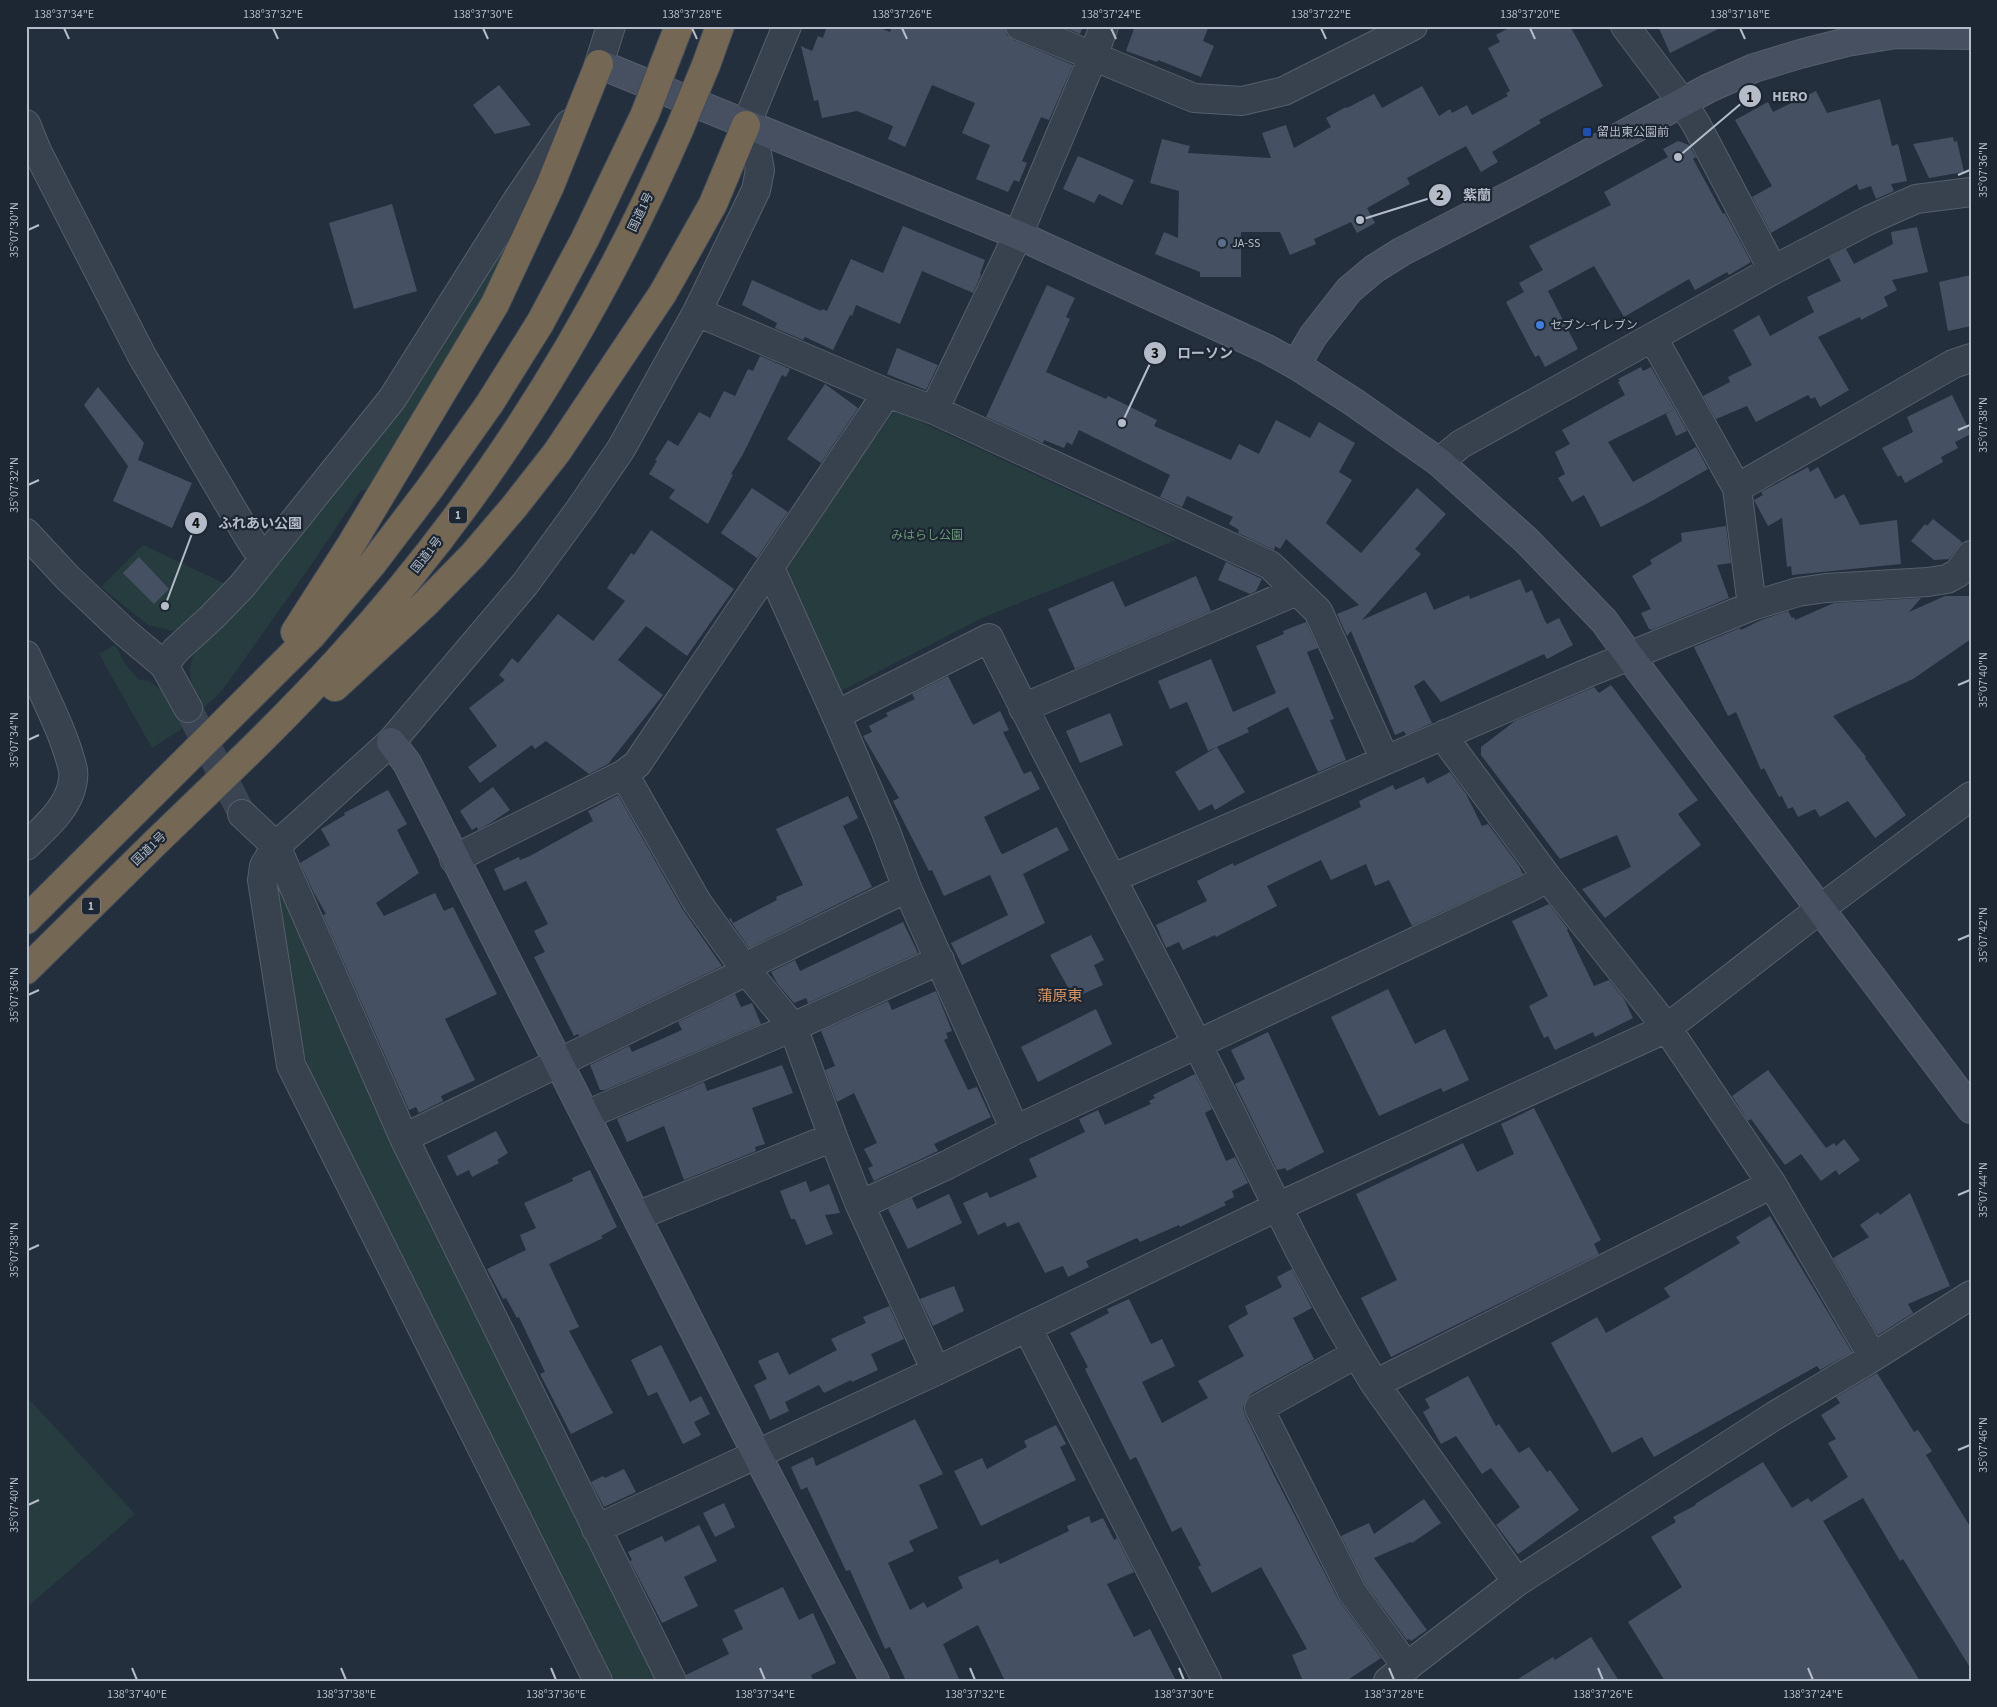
<svg xmlns="http://www.w3.org/2000/svg" width="1997" height="1707" font-family="'Source Sans 3','Noto Sans JP',sans-serif">
<style>
.green{fill:#263c3f}
.building{fill:#455162}
.lines{fill:none;stroke-linecap:round;stroke-linejoin:round}
.street-tunnel{stroke:#3a4453;stroke-width:28;stroke-dasharray:28 14;stroke-linecap:butt}
.street-casing{stroke:#565f6c;stroke-width:30}
.secondary-casing{stroke:#565f6c;stroke-width:30}
.highway-casing{stroke:#434c59;stroke-width:30}
.street{stroke:#38414e;stroke-width:28}
.secondary{stroke:#465061;stroke-width:28}
.highway{stroke:#746855;stroke-width:28}
.highway-bridge-casing{stroke:#434c59;stroke-width:30;stroke-linecap:butt}
.highway-bridge{stroke:#746855;stroke-width:28}
.ticks{fill:none;stroke:#b4bcc9;stroke-width:2}
.transit-dot{fill:#1a4fb4;stroke:#1d2633;stroke-width:2}
.service-dot{fill:#5c6f8a;stroke:#1d2633;stroke-width:2}
.shop-dot{fill:#3f7fe0;stroke:#1d2633;stroke-width:2}
.labels{text-anchor:middle;dominant-baseline:central;stroke-width:4.5;stroke-linejoin:round;paint-order:stroke}
.shield{fill:#1d2633;stroke:#878f9c;stroke-width:1}
.shield-label{font-size:11px;font-weight:bold;fill:#b4bcc9}
.poi-label{font-size:12px;fill:#b4bcc9;stroke:#1d2633;text-anchor:start}
.street-label{font-size:12px;fill:#b4bcc9;stroke:#1d2633}
.park-label{font-size:12px;fill:#6b9a76;stroke:#1d2633}
.quarter-label{font-size:15px;fill:#d59563;stroke:#1d2633}
.leader{fill:none;stroke:#b4bcc9;stroke-width:2}
.callout-dot{fill:#b4bcc9;stroke:#1d2633;stroke-width:2}
.mark-label{font-size:15px;text-anchor:middle;font-weight:bold;fill:#111}
.callout-label{font-size:14px;text-anchor:middle;font-weight:bold;fill:#b4bcc9;stroke:#1d2633;stroke-width:4.5;stroke-linejoin:round;paint-order:stroke}
.neatline{fill:none;stroke:#b4bcc9;stroke-width:2}
.ticks-label{font-size:12px;text-anchor:middle;fill:#b4bcc9}
</style>
<rect width="100%" height="100%" fill="#242f3e"/>
<path class="green" d="M541,179L466,334L368,490H361L307,571L221,692L180,730L152,748L99,654L115,645L126,665L139,680L149,681L162,691L180,722L201,698C189,683 187,672 194,654L334,490Z
M895,410L1176,540L982,618L837,693L780,570Z
M143,545L228,585L185,624L173,631L148,625L101,587Z
M272,872L282,882L659,1681H615L315,1089L294,1019Z
M26,1396L135,1514L26,1608Z"/>
<path class="building" d="M827,26H875L890,32L892,26H1005L1007,35L1014,40L1073,65L1049,120L1041,117L1022,161L1027,163L1019,182L1014,180L1008,192L976,179L990,145L962,133L975,103L932,85L905,147L888,139L893,126L857,111L822,118L818,100L814,101L801,46L812,51L818,36L823,38Z
M1061,26H1083L1080,34Z
M1135,26H1209L1203,41L1214,46L1201,77L1158,60L1157,62L1126,51Z
M1512,26H1570L1603,86L1539,120L1541,123L1492,152L1498,162L1481,172L1466,146L1407,178L1410,184L1367,208L1375,223L1357,233L1351,222L1314,239L1316,244L1290,255L1280,232H1241V277H1200V272L1155,254L1164,232L1178,238L1179,191L1150,183L1162,139L1190,146L1188,153L1271,158L1262,133L1286,125L1294,148L1331,127L1326,118L1346,107L1347,108L1374,94L1382,108L1422,86L1439,116L1450,109L1452,113L1467,105L1472,115L1508,96L1506,93L1510,91L1488,48L1500,42L1496,35Z
M1658,26H1724L1670,53Z
M499,85L531,125L495,134L473,105Z
M1816,91L1827,113L1880,99L1892,146L1898,144L1907,181L1891,184L1894,191L1876,199L1871,186L1859,190L1857,184L1771,233L1752,197L1772,186L1735,120L1768,102L1773,112Z
M1953,137L1954,142L1957,141L1964,172L1929,178L1913,144Z
M1678,141L1689,145L1696,157L1693,159L1723,214L1725,213L1751,262L1729,275L1727,272L1695,290L1689,279L1624,317L1594,266L1548,291L1578,349L1545,367L1539,355L1535,357L1506,302L1524,292L1519,283L1543,270L1529,246L1611,205L1604,192L1668,157L1663,149Z
M1078,156L1134,180L1122,205L1099,194L1094,203L1063,189Z
M392,204L417,291L354,309L329,223Z
M903,226L985,260L980,274L981,275L973,293L922,271L900,324L856,305L852,316L850,315L833,350L805,337L803,340L775,328L777,323L742,305L752,280L821,311L822,309L827,311L851,259L883,273Z
M1917,227L1928,272L1892,280L1897,290L1884,297L1888,306L1861,320L1860,317L1818,337L1849,390L1820,407L1815,397L1811,399L1808,395L1756,422L1747,406L1716,419L1703,396L1730,382L1728,377L1752,365L1733,330L1759,315L1770,336L1814,312L1807,297L1841,281L1829,258L1846,249L1854,264L1893,244L1891,232Z
M1971,275V326L1948,331L1939,282Z
M1047,285L1075,298L1066,317L1070,319L1046,372L1106,399L1108,396L1157,420L1154,426L1231,460L1239,444L1259,454L1276,420L1310,438L1319,422L1355,443L1339,472L1352,480L1326,523L1361,553L1417,488L1446,514L1415,549L1421,554L1362,620L1426,592L1434,610L1469,595L1470,599L1520,579L1526,593L1532,590L1545,621L1547,624L1559,618L1573,645L1547,659L1544,654L1441,702L1424,680L1414,686L1432,723L1406,735L1404,731L1395,735L1351,631L1347,636L1337,614L1359,605L1286,539L1280,549L1275,546L1274,550L1238,533L1239,530L1229,524L1233,517L1187,496L1182,507L1160,497L1170,475L1079,430L1072,445L1067,442L1064,448L1044,440L1043,443L986,417Z
M897,348L938,365L926,390L887,374Z
M760,356L790,369L786,377L782,375L743,454L731,474L733,475L708,524L669,498L675,490L649,474L657,461L655,460L668,440L678,446L699,412L710,418L724,391L735,396L748,369L753,371Z
M1641,367L1643,371L1651,367L1675,409L1608,442L1633,482L1696,447L1708,469L1650,502L1601,527L1584,495L1572,502L1558,478L1565,474L1555,452L1570,444L1562,430L1625,395L1618,382L1620,381L1618,379Z
M825,384L858,408L821,463L787,439Z
M98,387L144,443L138,460L192,483L172,528L113,501L128,466L84,405Z
M1952,395L1971,434L1955,442L1958,448L1941,457L1943,462L1905,483L1901,475L1898,477L1882,448L1913,432L1907,417Z
M1675,409L1687,431L1676,436L1666,414Z
M1808,467L1810,472L1818,467L1835,499L1844,494L1860,525L1897,520L1901,564L1792,575L1791,566L1787,567L1782,518L1768,526L1754,500L1763,495L1761,492Z
M752,488L788,512L757,558L721,533Z
M1933,519L1962,542L1949,559L1934,560L1911,541L1925,524L1927,526Z
M1726,526L1731,563L1717,565L1729,598L1652,630L1649,629L1641,613L1651,609L1632,576L1652,564L1650,560L1682,541L1681,533Z
M651,530L734,589L687,656L646,626L618,660L663,695L608,764L589,774L546,741L535,749L532,745L480,783L468,767L497,746L469,708L505,680L499,675L512,658L518,663L558,614L593,641L625,601L607,588L631,553L634,555Z
M139,557L169,589L154,604L123,573Z
M1226,562L1262,579L1256,591L1250,594L1218,580Z
M1196,576L1211,611L1075,669L1048,609L1113,581L1125,607Z
M1945,596H1971V639L1913,679L1833,716L1866,757L1865,758L1906,815L1875,838L1848,801L1820,817L1815,809L1798,817L1793,807L1788,809L1782,796L1779,797L1764,768L1761,770L1736,712L1728,716L1694,647L1740,628L1741,630L1761,620L1788,611L1792,618L1794,617L1795,620L1834,603L1921,598L1909,612Z
M1306,622L1318,648L1307,652L1334,719L1330,720L1346,760L1318,772L1288,707L1247,728L1249,732L1208,751L1187,702L1170,709L1158,681L1211,659L1233,712L1276,693L1256,646L1284,634L1283,631Z
M948,676L973,725L1000,711L1009,730L1003,732L1024,774L1031,771L1040,789L984,817L1001,853L1003,854L1057,827L1069,850L1023,874L1045,923L962,965L951,943L1008,915L990,875L944,896L932,870L929,871L893,801L899,798L863,736L872,732L869,726L888,716L886,713L915,699L912,694Z
M1611,685L1698,800L1678,814L1701,845L1605,918L1582,889L1631,867L1617,835L1560,859L1481,755V747L1515,721L1594,687L1599,693Z
M1110,713L1123,745L1080,763L1066,731Z
M1217,747L1245,792L1215,810L1212,804L1199,811L1175,772Z
M1450,772L1466,794L1482,826L1488,824L1519,866L1523,874L1412,926L1389,880L1375,886L1366,864L1331,880L1321,860L1267,886L1277,906L1216,937L1215,935L1183,950L1179,942L1166,948L1156,925L1207,901L1197,881L1233,863L1234,866L1361,807L1359,801L1393,785L1395,790L1424,777L1427,784Z
M493,787L510,810L492,822L478,830L477,827L472,830L460,811Z
M388,790L407,824L397,830L419,873L376,903L384,916L435,893L444,911L453,907L497,994L445,1019L475,1080L441,1096L443,1101L419,1113L416,1107L409,1110L323,915L326,914L314,893L300,863L330,845L321,829L345,815L344,813Z
M618,795L683,910L722,966L579,1036L578,1034L574,1036L534,957L545,952L534,931L548,924L526,881L504,891L494,869L519,857L520,860L530,856L593,821L588,811Z
M848,796L858,818L843,826L872,887L749,948L729,919L731,918L733,923L777,900L776,897L803,885L776,829Z
M1549,904L1568,929L1567,930L1594,986L1609,980L1624,999L1633,1018L1595,1037L1593,1032L1555,1050L1548,1036L1544,1038L1529,1006L1548,996L1512,921Z
M903,922L918,953L808,1003L806,998L794,1003L777,983L771,972L795,960L800,971Z
M1091,935L1104,960L1094,965L1103,985L1074,998L1050,955Z
M1388,989L1415,1044L1445,1029L1469,1080L1443,1092L1441,1088L1379,1116L1331,1017Z
M936,991L952,1031L946,1033L948,1038L944,1040L968,1090L977,1087L991,1117L934,1144L938,1151L874,1181L868,1168L873,1166L864,1149L877,1143L854,1093L837,1102L825,1070L835,1066L821,1031L888,1001L892,1010Z
M735,994L741,1007L752,1003L761,1024L605,1090H600L590,1065L629,1046L632,1052L682,1030L678,1022Z
M1096,1009L1112,1044L1038,1082L1021,1047Z
M1268,1032L1324,1152L1287,1171L1285,1168L1277,1170L1235,1084L1245,1079L1231,1050Z
M782,1065L793,1093L752,1108L765,1144L755,1147L756,1151L684,1180L664,1126L627,1142L617,1119L704,1082L707,1091Z
M1768,1070L1826,1148L1834,1143L1836,1146L1844,1139L1860,1160L1839,1175L1836,1170L1821,1181L1801,1154L1785,1165L1751,1119L1748,1121L1732,1096Z
M1195,1074L1212,1109L1205,1113L1226,1161L1235,1157L1248,1183L1232,1191L1234,1197L1224,1202L1226,1205L1180,1227L1179,1225L1140,1242L1137,1238L1086,1261L1089,1267L1068,1277L1063,1266L1045,1273L1019,1222L1007,1227L1005,1222L978,1235L963,1203L987,1192L990,1198L1037,1177L1029,1159L1085,1132L1079,1119L1098,1110L1105,1125L1151,1104L1149,1101L1155,1098L1153,1095Z
M1534,1108L1601,1240L1594,1244L1599,1254L1391,1357L1361,1298L1397,1280L1356,1194L1463,1143L1477,1172L1514,1154L1501,1124Z
M496,1131L508,1153L497,1160L499,1163L472,1177L469,1170L457,1176L447,1156Z
M590,1170L617,1227L601,1236L603,1238L549,1264L579,1327L569,1331L613,1413L571,1434L540,1374L545,1372L519,1317L517,1318L506,1298L503,1299L487,1269L526,1250L520,1235L536,1228L524,1203L573,1181L572,1178Z
M806,1181L810,1192L829,1184L840,1213L825,1215L833,1234L806,1245L795,1219H791L780,1191Z
M1910,1193L1950,1286L1908,1304L1913,1313L1878,1335L1833,1258L1869,1237L1860,1225L1878,1212L1880,1215Z
M949,1194L962,1223L908,1249L888,1209L912,1198L917,1209Z
M1770,1216L1852,1352L1820,1370L1817,1366L1654,1457L1642,1437L1612,1453L1551,1343L1597,1317L1606,1333L1670,1297L1664,1288L1740,1243L1736,1237Z
M1292,1269L1312,1308L1293,1318L1314,1359L1251,1394L1246,1400L1243,1408L1245,1415L1275,1477L1338,1599L1381,1658L1346,1681H1303L1292,1655L1307,1649L1261,1567L1212,1593L1198,1567L1201,1565L1181,1527L1172,1532L1136,1457L1130,1460L1085,1369L1088,1367L1070,1333L1109,1313L1107,1309L1129,1299L1151,1344L1162,1339L1175,1366L1142,1382L1162,1423L1208,1398L1198,1381L1244,1356L1228,1326L1248,1314L1245,1306L1282,1287L1277,1277Z
M954,1286L964,1311L933,1326L920,1299Z
M889,1306L904,1339L871,1354L878,1370L852,1382L851,1380L824,1393L819,1385L785,1402L789,1411L770,1420L754,1385L767,1379L758,1361L778,1352L789,1375L837,1350L831,1339L866,1323L863,1317Z
M661,1345L690,1402L701,1396L710,1414L694,1422L701,1435L683,1444L657,1392L648,1396L631,1360Z
M1877,1373L1914,1432L1918,1430L1932,1451L1926,1455L1971,1528V1669L1903,1559L1900,1561L1863,1498L1823,1521L1920,1681H1665L1628,1622L1682,1587L1651,1537L1676,1522L1673,1517L1696,1505L1695,1504L1763,1462L1792,1508L1808,1498L1811,1502L1848,1477L1828,1443L1836,1439L1821,1415L1840,1403L1836,1397Z
M1468,1376L1496,1426L1499,1424L1519,1453L1529,1447L1547,1472L1550,1470L1579,1510L1518,1554L1496,1525L1520,1507L1491,1468L1482,1474L1456,1436L1441,1444L1423,1412L1430,1408L1425,1399Z
M915,1419L943,1474L919,1485L938,1528L909,1541L914,1551L888,1563L910,1610L924,1602L927,1608L963,1588L958,1577L998,1559L1000,1564L1069,1531L1067,1526L1089,1516L1091,1523L1103,1518L1114,1540L1117,1538L1134,1572L1107,1584L1134,1637L1150,1629L1176,1681H1005L978,1625L943,1644L960,1681H906L890,1647L885,1649L850,1570L846,1571L807,1487L801,1490L791,1467L813,1457L816,1466Z
M1056,1425L1066,1444L1060,1447L1076,1480L981,1526L954,1471L982,1458L987,1469L1027,1447L1024,1441Z
M624,1469L636,1492L604,1507L591,1482L603,1476L605,1478Z
M1424,1499L1441,1523L1412,1543L1411,1542L1374,1558L1427,1630L1411,1641L1409,1639L1407,1640L1365,1584L1341,1536L1369,1523L1374,1534Z
M724,1503L735,1527L715,1537L703,1513Z
M699,1525L717,1561L684,1577L698,1606L662,1623L630,1561L632,1560L628,1552L662,1536L665,1542Z
M783,1587L799,1620L813,1613L836,1663L811,1675L813,1681H687L686,1675L729,1654L722,1639L743,1629L734,1610Z
M1591,1637L1619,1681H1515L1553,1657L1555,1660Z"/>
<g class="lines">
<path class="street-tunnel" d="M188,708L242,814"/>
<defs>
<path id="street" d="M1020,26L1194,98L1242,101L1284,91L1413,26
M1625,26L1682,102L1696,124L1773,270
M599,64L611,26
M26,124L37,151L142,356L248,536L255,547L265,556
M697,312L887,393L934,410L1270,565L1318,611L1385,760
M1653,338L1737,488L1752,606
M934,410L1018,235L1093,57L1104,26
M1439,462L1461,444L1773,270L1869,220L1916,199L1971,192
M1737,488L1953,364L1971,358
M26,533L67,577L127,634L164,665L188,708
M770,568L836,715L885,829L907,888L1015,1130
M26,655C41,689 65,734 73,770C74,776 72,786 70,792C62,814 42,830 26,846
M164,665L176,650L212,617L242,586L392,399L518,199L569,124
M1023,708L1297,591
M836,715L989,638C1056,775 1129,908 1197,1044C1255,1158 1307,1276 1375,1384L1517,1582
M1445,734L1451,747L1547,877L1667,1028L1772,1184L1873,1357
M624,774L697,902L745,969L793,1027L833,1137L860,1205L936,1371
M242,814L276,846L404,1138L672,1681
M454,859L624,774L637,764L887,393
M1113,878L1585,674L1752,606L1798,592L1826,588L1928,582L1947,579L1958,573L1971,555
M586,1115L793,1027L940,960
M404,1138L733,978L757,961L907,888
M860,1205L947,1165L1015,1130L1533,886L1547,877
M637,1216L833,1137
M1027,1327L1207,1681
M1356,1354L1259,1408L1352,1592L1407,1667
M1375,1384L1772,1184
M596,1529L936,1371L1277,1207L1667,1028L1820,909L1971,796
M598,1681L291,1065L262,880L264,866L276,846L391,742L525,584L580,509L621,449L697,312L756,190L760,170L756,148L746,125L787,26
M1388,1681L1517,1582L1774,1416L1873,1357L1971,1295"/>
<path id="secondary" d="M599,64L1018,235L1267,349L1296,365L1355,403L1439,462L1526,540L1604,621L1630,657L1971,1109
M1296,365L1313,336L1349,290L1374,269L1401,252L1542,179L1709,88L1754,68L1800,54L1847,42L1896,34L1971,35
M391,742L407,763L757,1455L875,1681"/>
<path id="highway" d="M670,49L679,26
M706,65L720,26
M295,632L352,543L495,304L550,186L599,64
M335,687L426,603L473,555L514,507L557,452L663,293L713,204L746,125
M26,920L312,635L373,563L430,488L490,403L540,323L585,239L645,114
M26,970C70,927 113,884 157,841C219,781 282,722 340,658C482,503 595,323 679,130"/>
</defs>
<use href="#street" class="street-casing"/>
<use href="#secondary" class="secondary-casing"/>
<use href="#highway" class="highway-casing"/>
<use href="#street" class="street"/>
<use href="#secondary" class="secondary"/>
<use href="#highway" class="highway"/>
<defs>
<path id="highway-bridge" d="M645,114L670,49
M679,130L706,65"/>
</defs>
<use href="#highway-bridge" class="highway-bridge-casing"/>
<use href="#highway-bridge" class="highway-bridge"/>
</g>
<path class="ticks" d="M64,28L69,39M273,28L278,39M483,28L488,39M692,28L697,39M902,28L907,39M1111,28L1116,39M1321,28L1326,39M1530,28L1535,39M1740,28L1745,39M1958,175L1970,170M28,230L39,225M1958,430L1970,425M28,485L39,480M1958,685L1970,680M28,740L39,735M1958,940L1970,935M28,995L39,990M1958,1195L1970,1190M28,1250L39,1245M1958,1450L1970,1445M28,1505L39,1500M132,1668L137,1680M341,1668L346,1680M551,1668L556,1680M760,1668L765,1680M970,1668L975,1680M1179,1668L1184,1680M1389,1668L1394,1680M1598,1668L1603,1680M1808,1668L1813,1680"/>
<rect class="transit-dot" x="1582" y="127" width="10" height="10" rx="2.5"/>
<circle class="service-dot" cx="1222" cy="243" r="5"/>
<circle class="shop-dot" cx="1540" cy="325" r="5"/>
<g class="labels">
<g class="shield">
<rect x="449" y="506.5" width="18" height="17" rx="4"/>
<rect x="82" y="897.5" width="18" height="17" rx="4"/>
</g>
<g class="shield-label">
<text x="458" y="515">1</text>
<text x="91" y="906">1</text>
</g>
<g class="poi-label">
<text x="1597" y="132">留出東公園前</text>
<text x="1232" y="243">JA-SS</text>
<text x="1550" y="325">セブン-イレブン</text>
</g>
<g class="street-label">
<text transform="translate(641 212) rotate(-64)">国道1号</text>
<text transform="translate(427 555) rotate(-52)">国道1号</text>
<text transform="translate(149 849) rotate(-44)">国道1号</text>
</g>
<g class="park-label">
<text x="927" y="535">みはらし公園</text>
</g>
<g class="quarter-label">
<text x="1060" y="996">蒲原東</text>
</g>
</g>
<path class="leader" d="M1678 157L1750 96M1360 220L1440 195M1122 423L1155 353M165 606L196 523"/>
<g class="callout-dot">
<circle cx="1678" cy="157" r="5"/>
<circle cx="1360" cy="220" r="5"/>
<circle cx="1122" cy="423" r="5"/>
<circle cx="165" cy="606" r="5"/>
<circle cx="1750" cy="96" r="12"/>
<circle cx="1440" cy="195" r="12"/>
<circle cx="1155" cy="353" r="12"/>
<circle cx="196" cy="523" r="12"/>
</g>
<g class="mark-label">
<text x="1750" y="102">1</text>
<text x="1440" y="200">2</text>
<text x="1155" y="358">3</text>
<text x="196" y="528">4</text>
</g>
<g class="callout-label">
<text x="1790" y="101">HERO</text>
<text x="1477" y="200">紫蘭</text>
<text x="1205" y="358">ローソン</text>
<text x="260" y="528">ふれあい公園</text>
</g>
<rect width="1997" height="1707" fill="none" stroke="#1d2633" stroke-width="55"/>
<rect x="28" y="28" width="1942" height="1652" class="neatline"/>
<g class="ticks-label">
<text x="64" y="18">138°37'34"E</text>
<text x="273" y="18">138°37'32"E</text>
<text x="483" y="18">138°37'30"E</text>
<text x="692" y="18">138°37'28"E</text>
<text x="902" y="18">138°37'26"E</text>
<text x="1111" y="18">138°37'24"E</text>
<text x="1321" y="18">138°37'22"E</text>
<text x="1530" y="18">138°37'20"E</text>
<text x="1740" y="18">138°37'18"E</text>
<text transform="translate(1983 170) rotate(-90)" y="4">35°07'36"N</text>
<text transform="translate(14 230) rotate(-90)" y="4">35°07'30"N</text>
<text transform="translate(1983 425) rotate(-90)" y="4">35°07'38"N</text>
<text transform="translate(14 485) rotate(-90)" y="4">35°07'32"N</text>
<text transform="translate(1983 680) rotate(-90)" y="4">35°07'40"N</text>
<text transform="translate(14 740) rotate(-90)" y="4">35°07'34"N</text>
<text transform="translate(1983 935) rotate(-90)" y="4">35°07'42"N</text>
<text transform="translate(14 995) rotate(-90)" y="4">35°07'36"N</text>
<text transform="translate(1983 1190) rotate(-90)" y="4">35°07'44"N</text>
<text transform="translate(14 1250) rotate(-90)" y="4">35°07'38"N</text>
<text transform="translate(1983 1445) rotate(-90)" y="4">35°07'46"N</text>
<text transform="translate(14 1505) rotate(-90)" y="4">35°07'40"N</text>
<text x="137" y="1698">138°37'40"E</text>
<text x="346" y="1698">138°37'38"E</text>
<text x="556" y="1698">138°37'36"E</text>
<text x="765" y="1698">138°37'34"E</text>
<text x="975" y="1698">138°37'32"E</text>
<text x="1184" y="1698">138°37'30"E</text>
<text x="1394" y="1698">138°37'28"E</text>
<text x="1603" y="1698">138°37'26"E</text>
<text x="1813" y="1698">138°37'24"E</text>
</g>
</svg>
